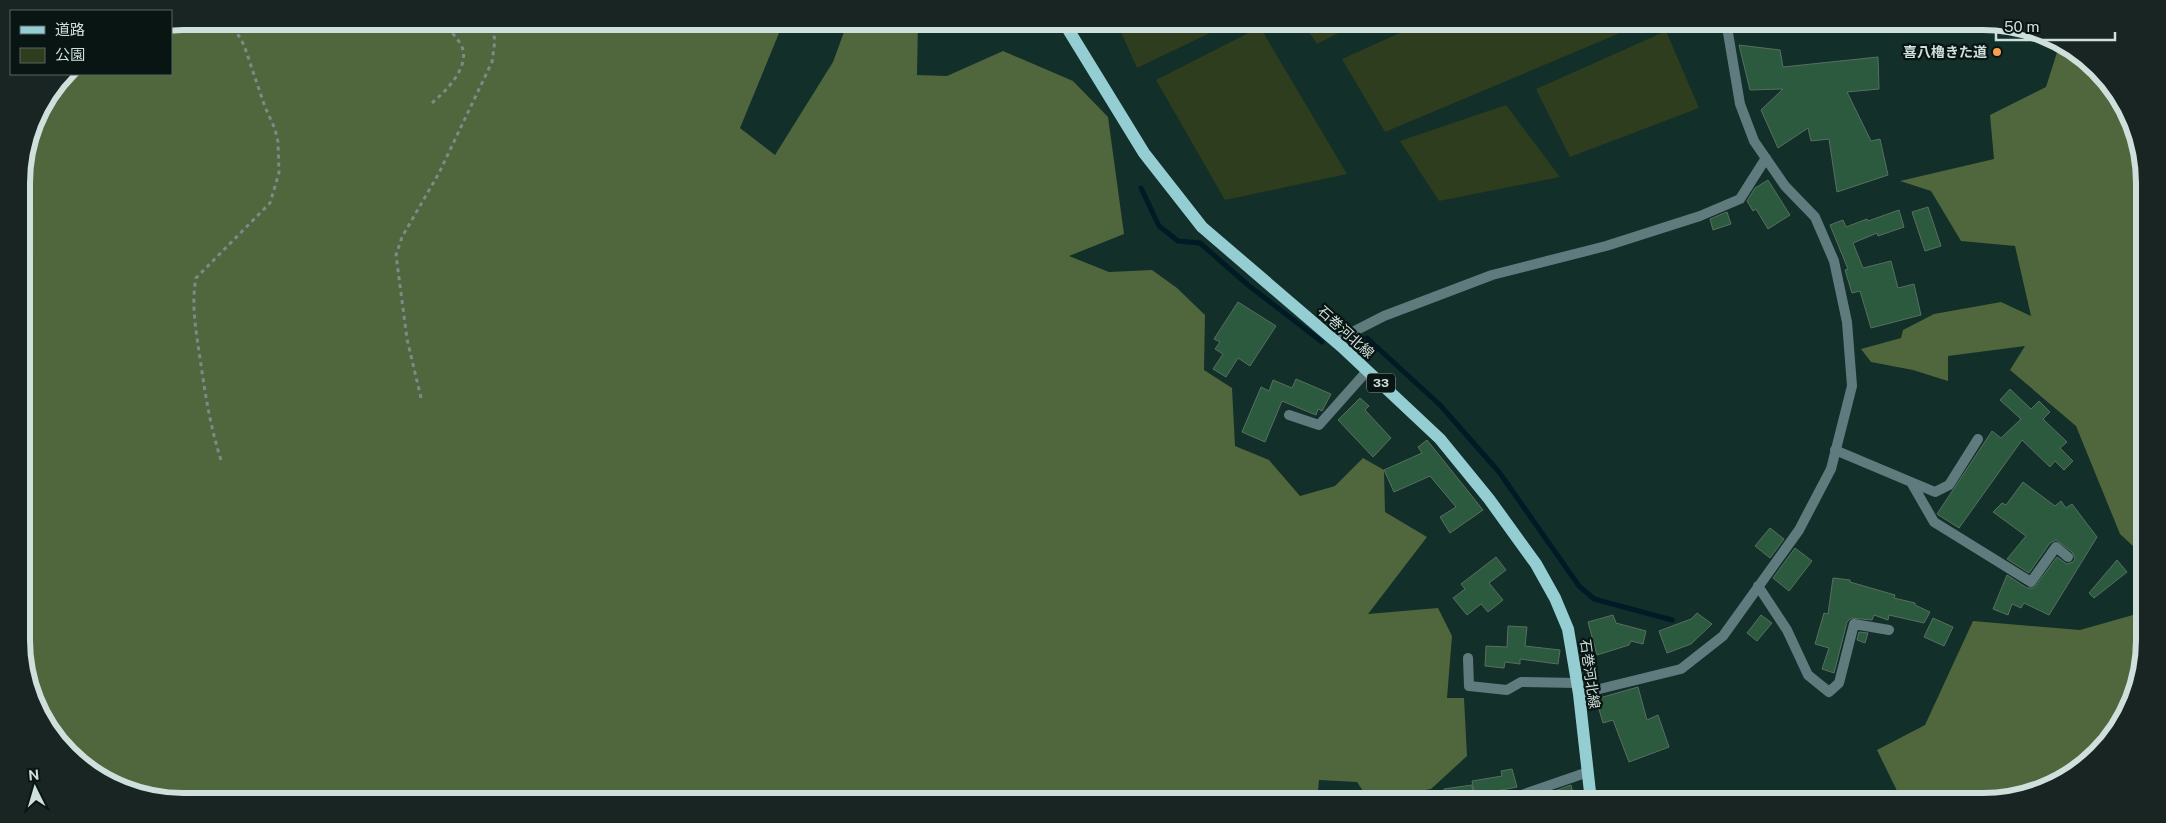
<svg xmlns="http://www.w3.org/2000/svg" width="2166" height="823" font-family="'Public Sans','Noto Sans JP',sans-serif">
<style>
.green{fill:#2d3d1e}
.forest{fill:#50663c}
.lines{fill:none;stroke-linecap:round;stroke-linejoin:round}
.stream{stroke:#001a26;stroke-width:5}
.building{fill:#2b5a3e;stroke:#586f60}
.path{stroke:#778d88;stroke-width:3;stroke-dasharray:4 4;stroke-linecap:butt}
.minor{stroke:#607b7e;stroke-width:10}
.primary{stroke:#94ced3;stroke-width:12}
.poi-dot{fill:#fa9f4f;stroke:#091512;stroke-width:2}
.labels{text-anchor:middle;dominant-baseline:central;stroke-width:4.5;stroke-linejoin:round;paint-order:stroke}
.shield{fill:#091512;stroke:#94a29f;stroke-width:1}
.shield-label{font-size:12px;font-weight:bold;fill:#cfdfdb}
.poi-label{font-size:14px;font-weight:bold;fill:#cfdfdb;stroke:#091512;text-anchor:end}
.street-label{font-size:14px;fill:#cfdfdb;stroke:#091512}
.rim{fill:none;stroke:#cfdfdb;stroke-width:6}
</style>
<rect width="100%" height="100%" fill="#122f2a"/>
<path class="green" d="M1116,21H1235L1137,68Z
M1301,21H1362L1317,44Z
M1426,21H1626L1632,28L1385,132L1342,59Z
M1260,27L1347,174L1225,200L1156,80Z
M1666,31L1699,108L1570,157L1536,89Z
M1506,105L1560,177L1439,201L1400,141Z"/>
<path class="forest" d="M183,21H784L740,128L775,155L833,62L848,21H918L917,75L947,76L1003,51L1073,81L1108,117L1124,234L1069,256L1109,272L1152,270L1177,288L1205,315L1204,370L1232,388L1235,446L1269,460L1300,496L1335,486L1363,458L1384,470L1385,512L1427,537L1368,614L1438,608L1452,636L1447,698H1464L1467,756L1431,789L1369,800L1357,782L1319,780L1317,802H183L130,793L61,747L24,672L22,172L38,111L67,74H171V23Z
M2059,46L2105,76L2128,111L2143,161L2145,557L2120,534L2076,426L2010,370L2025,346L1948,356V381L1913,370L1871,362L1861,349L1901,338L1903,330L1934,314L2001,302L2031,316L2015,246L1961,241L1931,191L1900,181L1994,159L1990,115L2046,87Z
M2145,605V640L2136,693L2112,738L2081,769L2036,793L1994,801H1902L1877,750L1925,725L1973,621L2080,630L2140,613Z"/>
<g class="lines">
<path class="stream" d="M1141,188L1159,226L1178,241L1200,243L1248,285L1322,342
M1367,338L1440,405L1499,472L1579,586L1594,599L1672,620"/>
</g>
<path class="building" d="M1739,45L1780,50L1783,67L1878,57L1879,89L1847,92L1871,141L1880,139L1888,175L1837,192L1829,139L1811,141L1808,128L1778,148L1761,110L1783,89L1750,90Z
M1768,180L1790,215L1768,229L1756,209L1753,211L1747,201L1755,188Z
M1928,207L1941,246L1925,251L1912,212Z
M1899,210L1904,227L1878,236L1877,233L1853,243L1863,268L1891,261L1898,288L1914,284L1921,315L1871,328L1860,291L1852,293L1845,270L1848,269L1830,225L1843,220L1846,227L1867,219L1868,221Z
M1727,212L1731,224L1713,230L1710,219Z
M1238,302L1276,326L1250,366L1238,358L1226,377L1213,369L1223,354L1215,349L1220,342L1214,339Z
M1296,379L1331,394L1322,411L1318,409L1316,415L1282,401L1265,442L1242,432L1261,387L1269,391L1273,380L1292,388Z
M2010,389L2031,409L2039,401L2050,412L2043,419L2067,442L2060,448L2073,461L2064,470L2055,461L2050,467L2022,440L1959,528L1937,514L1992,431L2001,438L2021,419L2000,400Z
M1360,398L1369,406L1365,410L1391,438L1373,457L1338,420Z
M1427,440L1483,510L1450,533L1440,517L1456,507L1430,476L1394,492L1384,470L1422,453L1418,447Z
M2023,482L2055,506L2061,501L2066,508L2072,504L2097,537L2049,615L2024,603L2021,608L2012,604L2008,615L1993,609L2007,575L2027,588H2034L2057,557L2067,564L2073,562L2075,559L2072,552L2056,540L2050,543L2029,573L2007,559L2026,536L1993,512L2002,503L2006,505Z
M1770,528L1784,539L1770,558L1755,546Z
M1795,548L1812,561L1789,591L1773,578Z
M1496,557L1506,570L1489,583L1503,600L1488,612L1481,604L1467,615L1453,598L1465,589L1461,584Z
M2117,560L2127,572L2094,598L2089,593Z
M1833,578L1850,580V582L1895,595L1894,598L1915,603V605L1930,612L1924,623L1889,615L1888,620L1874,615L1872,620L1851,618L1847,622L1834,673L1822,669L1829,648L1815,644L1824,613L1828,614Z
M1697,613L1712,624L1691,644L1667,653L1659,631L1691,619Z
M1613,615L1616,623L1646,631L1643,644L1631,641L1629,645L1597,655L1588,622Z
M1761,615L1772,623L1757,641L1747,633Z
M1933,618L1953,627L1944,646L1924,637Z
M1508,626L1527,627L1525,646L1560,650L1558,664L1520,659V664L1505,662L1504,668L1485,666L1486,646L1507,647Z
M1859,632L1868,633L1865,643L1857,640Z
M1638,687L1647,720L1658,715L1669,747L1629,762L1613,720L1603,723L1596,699Z
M1512,769L1517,787L1475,795L1472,781L1502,776L1501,771Z
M1472,785L1474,802H1446L1444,789Z
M1571,785L1575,802H1524Z"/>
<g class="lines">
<path class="path" d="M432,103C446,91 470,67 462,47C458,38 448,29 443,21
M421,398L407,339L396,255L402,237L439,173L492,62L495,40L490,21
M221,460C210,426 205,393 200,358C196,331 191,305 196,278L270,203L279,173L278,142L275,129L265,107L244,45L230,21"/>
<path class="minor" d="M1335,341L1384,316L1492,275L1606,246L1700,216L1740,199L1766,158
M1289,415L1319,425L1367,371
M1835,450L1911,482L1934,522L2031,582L2056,547L2068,557
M1911,482L1935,492L1949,485L1978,439
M1758,586L1787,630L1808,675L1829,692L1839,683L1854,624L1889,630
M1468,658L1469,686L1507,690L1521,682L1577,683
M1579,694L1681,669L1723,636L1799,530L1831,469L1852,386L1847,322L1834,261L1815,217L1785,186L1754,141L1740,104L1726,21
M1508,802L1510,799L1588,772"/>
<path class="primary" d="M1063,21L1144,153L1202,227L1342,347L1440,439L1489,499L1536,564L1555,598L1568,629L1579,694L1591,801"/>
</g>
<circle class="poi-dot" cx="1997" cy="52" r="5"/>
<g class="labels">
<rect class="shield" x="1367" y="373.5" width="28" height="19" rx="4"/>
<g class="shield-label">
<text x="1381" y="383">33</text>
</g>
<g class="poi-label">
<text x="1987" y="52">喜八櫓きた道</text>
</g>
<g class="street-label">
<text transform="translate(1346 332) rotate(42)">石巻河北線</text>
<text transform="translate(1590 674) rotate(82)">石巻河北線</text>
</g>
</g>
<path d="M0 0H2166V823H0ZM183 30H1983A153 153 0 0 1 2136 183V640A153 153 0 0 1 1983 793H183A153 153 0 0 1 30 640V183A153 153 0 0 1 183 30Z" fill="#192522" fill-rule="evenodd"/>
<path class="rim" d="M183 30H1983A153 153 0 0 1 2136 183V640A153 153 0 0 1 1983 793H183A153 153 0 0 1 30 640V183A153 153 0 0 1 183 30Z"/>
<rect x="10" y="10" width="162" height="65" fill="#091512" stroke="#586662"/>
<rect x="20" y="26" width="25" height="8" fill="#94ced3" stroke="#586662"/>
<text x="55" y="35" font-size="15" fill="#cfdfdb">道路</text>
<rect x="20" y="48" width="25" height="15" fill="#2d3d1e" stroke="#586662"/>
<text x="55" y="60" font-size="15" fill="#cfdfdb">公園</text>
<g transform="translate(35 788) rotate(355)" stroke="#091512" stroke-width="4" paint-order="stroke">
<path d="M0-4L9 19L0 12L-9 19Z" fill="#cfdfdb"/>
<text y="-8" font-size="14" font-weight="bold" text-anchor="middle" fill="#cfdfdb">N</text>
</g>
<path d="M1996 32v8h119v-8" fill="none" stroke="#cfdfdb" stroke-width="2.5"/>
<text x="2004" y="32" font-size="15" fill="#cfdfdb" stroke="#091512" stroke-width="4" paint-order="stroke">50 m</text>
</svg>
